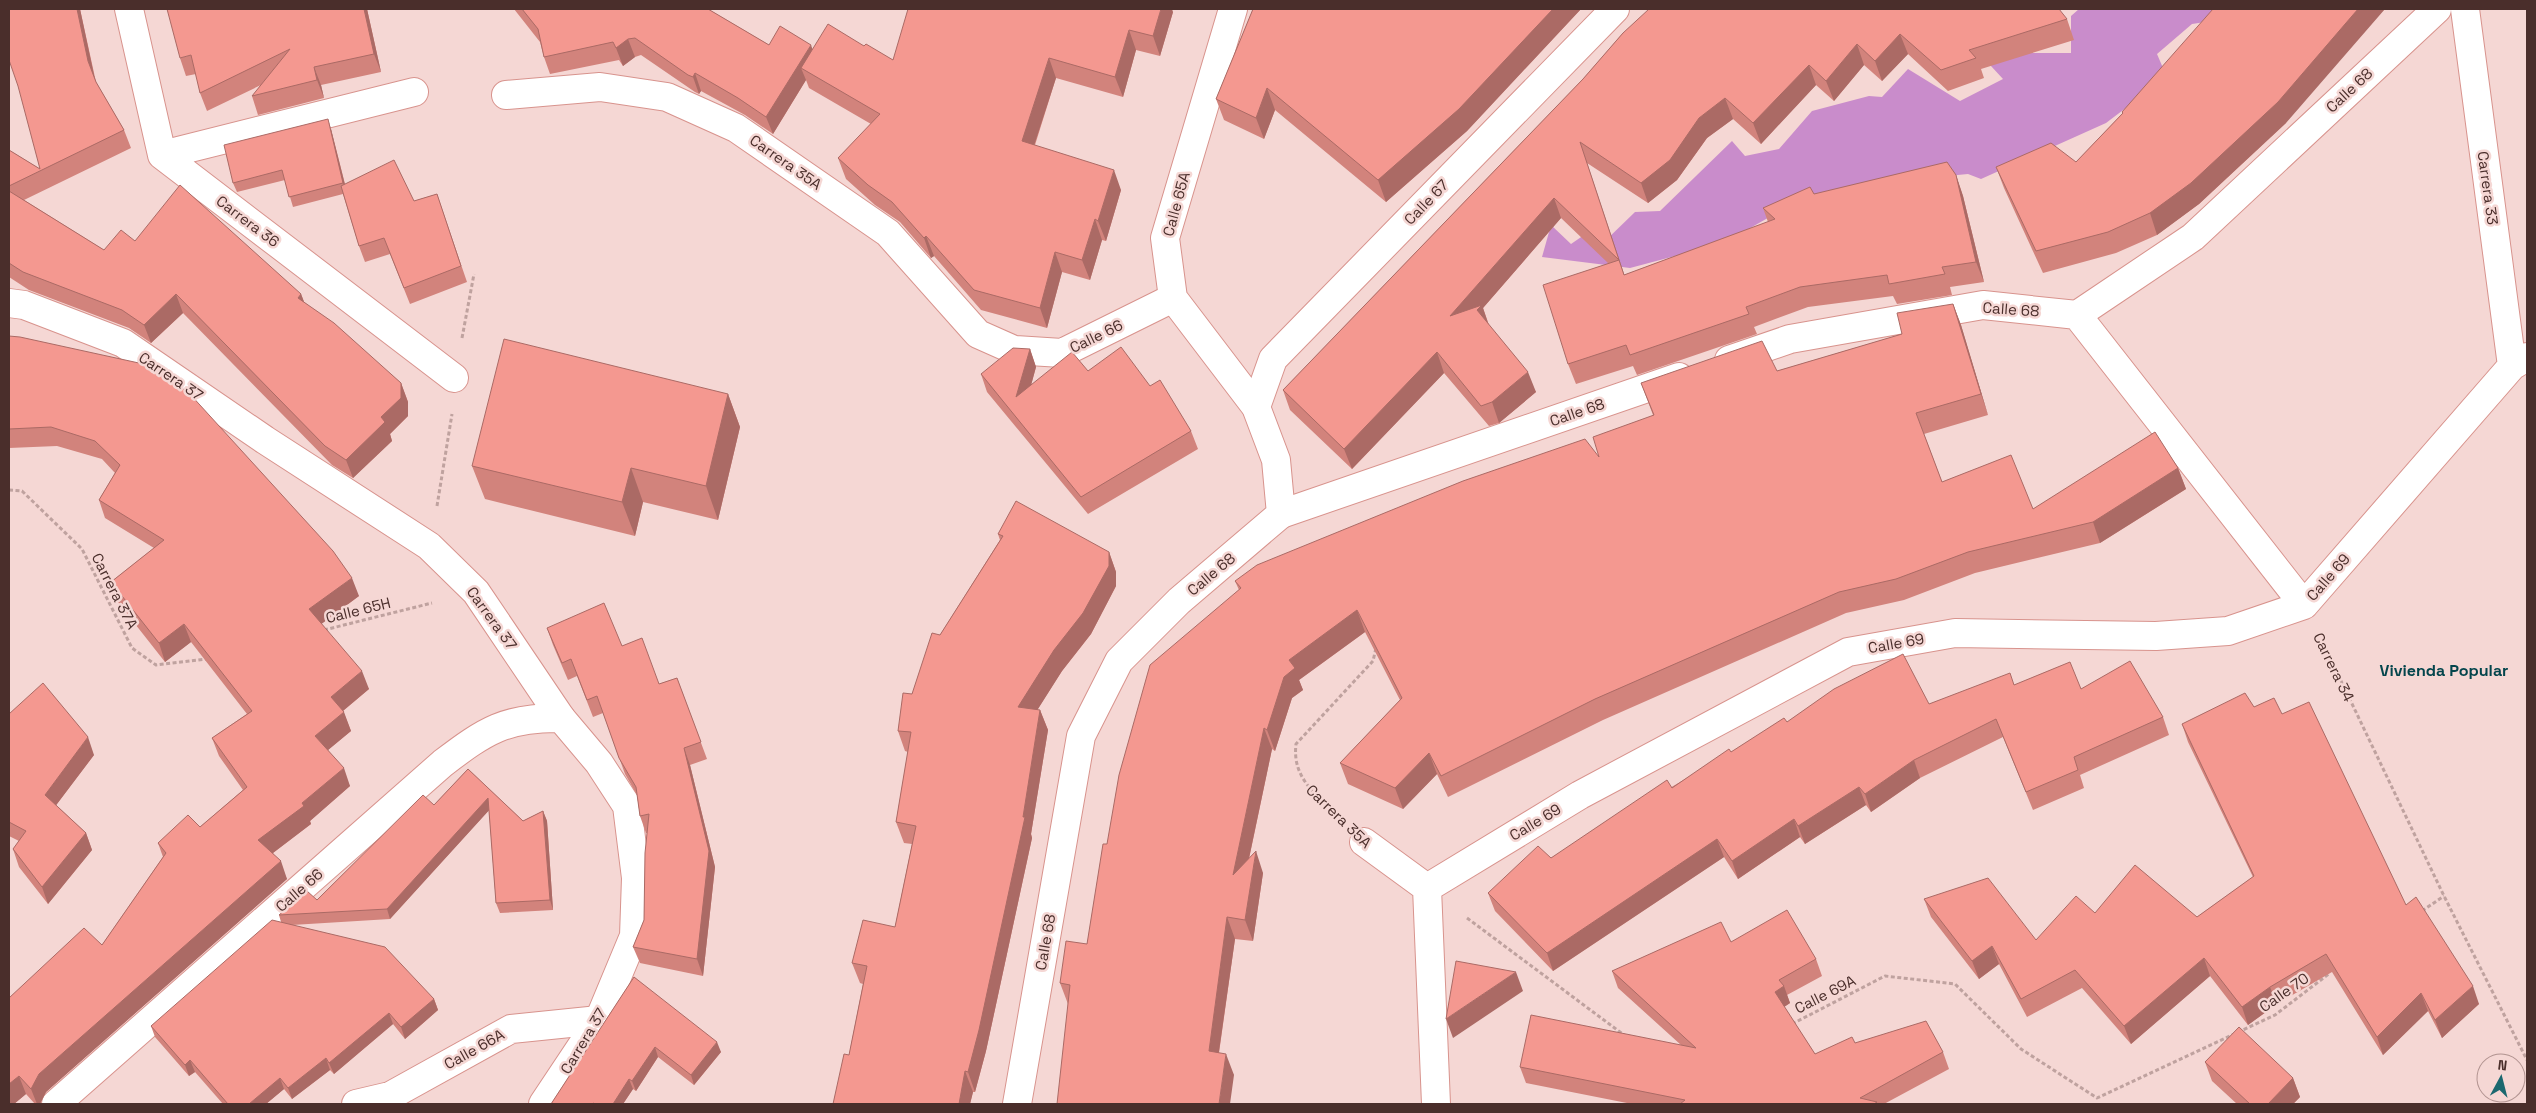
<svg xmlns="http://www.w3.org/2000/svg" width="2536" height="1113" font-family="'Space Grotesk',sans-serif">
<style>
.forest{fill:#c98ccb}
.lines{fill:none;stroke-linecap:round;stroke-linejoin:round}
.minor-casing{stroke:#d8938d;stroke-width:30}
.major-casing{stroke:#d8938d;stroke-width:30}
.path{stroke:#bfa29f;stroke-width:3;stroke-dasharray:4 2.5;stroke-linecap:butt}
.minor{stroke:#fff;stroke-width:28}
.major{stroke:#fff;stroke-width:28}
.wall{fill:#d2837c}
.shaded-wall{fill:#ab6a65}
.building{fill:#f49890;stroke:#ab6a65}
.labels{text-anchor:middle;dominant-baseline:central;stroke-width:5;stroke-linejoin:round;paint-order:stroke}
.street-label{font-size:15px;fill:#4a2e2b;stroke:#f5d7d4}
.neighbourhood-label{font-size:16px;font-weight:bold;fill:#03454c;stroke:#f5d7d4}
</style>
<rect width="100%" height="100%" fill="#f5d7d4"/>
<path class="forest" d="M2079,9H2224L2212,21L2192,24L2157,54L2172,89L2139,98L2106,123L1981,179L1968,174L1862,184L1789,206L1724,243L1630,268L1542,257L1551,225L1571,244L1587,233L1602,244L1635,212L1660,211L1732,141L1745,156L1779,149L1812,111L1869,96L1882,97L1908,69L1960,101L2003,79L1979,53H2071V16Z"/>
<g class="lines">
<defs>
<path id="minor" d="M129,9L162,155L454,378
M2465,9L2512,366
M506,95L600,87L667,97L736,128L888,233L978,334L1014,350L1062,353L1173,298
M162,155L414,92
M9,303L24,305L123,343L265,440L429,546L476,592L561,718
M2077,315L2304,605
M1729,360L1790,339L1983,305L2077,315L2193,237L2437,9
M1256,407L1273,359L1615,9
M1281,514L1679,377
M1364,842L1427,888
M1427,888L1580,795L1848,652L1955,633L2156,636L2228,631L2304,605L2512,366L2527,357
M1427,888L1436,1104
M356,1104L390,1096L511,1029L599,1020"/>
<path id="major" d="M56,1104L443,763C485,731 506,717 561,718L599,763L627,806L636,878L634,936L599,1020L543,1104
M1017,1104L1081,736L1119,661L1179,601L1281,514L1276,460L1256,407L1173,298L1165,238L1233,9"/>
</defs>
<use href="#minor" class="minor-casing"/>
<use href="#major" class="major-casing"/>
<path class="path" d="M462,338L474,274
M9,490L22,491L82,549L132,648L156,665L206,659
M437,506L452,414
M324,630L432,603
M2321,639L2444,896L2527,1060
M1337,815C1315,793 1292,778 1296,744L1373,661L1376,648
M2422,911L2444,896
M1467,918L1624,1035
M1792,1024L1885,976L1955,984L2021,1049L2097,1098L2275,1015L2330,973"/>
<use href="#minor" class="minor"/>
<use href="#major" class="major"/>
</g>
<path class="wall" d="M9,9H80L96,82L124,130L131,148L24,200L104,250L135,241L301,294L304,302L401,383L408,402V416L390,434L392,441L353,478L332,465L183,313L151,343L129,328L29,290L9,277V150L40,169Z
M367,9L381,72L321,85L324,98L258,115L252,96L261,85L207,111L200,93L196,74L186,76L180,58Z
M514,9H708L769,45L812,50L864,46L893,60L1173,12L1160,56L1136,50L1123,97L1056,78L1035,145L1121,190L1106,241L1102,240L1090,280L1062,272L1047,328L981,310L934,256L931,258L900,222L875,205L846,179L838,158L871,124L809,88L806,80L773,134L745,115L701,91L699,94L695,92L641,55L635,57L623,66L619,60L550,74L544,57L540,42Z
M1253,9H1581L1467,131L1386,202L1275,110L1264,139L1224,120L1216,99Z
M2067,19L2074,40L1981,69L1984,78L1948,91L1908,54L1882,81L1864,65L1834,101L1816,85L1761,144L1733,119L1707,138L1677,180L1648,203L1587,163L1624,275L1768,222L1763,208L1814,194L1956,175L1963,196L1984,282L1950,287L1952,295L1897,304L1893,296L1808,307L1754,327L1757,334L1637,375L1633,366L1576,384L1568,364L1608,263L1561,218L1483,308L1489,325L1536,392L1499,423L1489,426L1444,373L1352,469L1290,410L1283,390L1583,79L1623,33Z
M2122,112L2286,123L2199,204L2157,235L2116,253L2043,273L2004,188L1996,167L2076,162L2123,113Z
M331,129L345,184L414,201L437,194L467,282L410,304L390,254L365,262L359,246L343,194L293,207L285,180L237,192L233,183Z
M1953,304L1961,325L1988,415L1924,434L1942,482L2033,509L2178,468L2186,489L2100,543L1975,573L1904,600L1846,613L1603,720L1448,797L1437,774L1403,809L1348,784L1340,763L1400,700L1365,632L1299,680L1303,690L1292,698L1275,751L1272,749L1249,859L1263,873L1253,941L1235,939L1219,1053L1234,1075L1068,1004L1060,983L1087,944L1107,844L1239,590L1235,581L1599,457L1653,415L1641,383L1777,371L1902,334Z
M9,336L359,596L321,624L369,689L343,711L351,731L328,750L350,786L310,821L311,824L273,853L287,879L46,1092L40,1104H35L26,1094L14,1104H9V998L102,945L163,857L158,843L200,827L243,790L219,756L212,738L247,714L191,642L165,662L117,601L111,582L154,548L105,518L99,500L115,473L102,459L57,446L9,448Z
M1030,349L1036,367L1031,385L1150,386L1191,431L1198,449L1088,514L987,392L981,374Z
M728,394L740,427L718,520L643,502L635,536L485,499L472,466Z
M998,534L1109,552L1116,572V586L1091,634L1062,671L1037,710H1040L1048,730L1031,834L1032,838L986,1051L975,1092H973L970,1104H833L849,1055L863,984L860,983L852,963L895,927L912,844L904,843L896,822L908,752L905,751L898,731L912,694L940,635L1000,540Z
M547,628L622,646L659,684L677,678L707,759L690,765L715,867L703,976L640,963L633,947L644,920L647,833H646L640,816L637,795L625,774L603,713L593,717L577,676L568,680L553,645Z
M2014,685L2081,689L2163,717L2169,735L2080,775L2084,788L2033,810L2003,737L1920,778L1871,812L1866,805L1805,844L1800,837L1738,879L1724,857L1553,971L1495,911L1488,893L1551,858L1731,752L1787,722L1929,704Z
M2254,707L2282,714L2406,905L2479,1004L2442,1038L2428,1011L2383,1055L2332,972L2277,1004L2248,1025L2210,976L2131,1044L2082,988L2027,1017L1999,964L1979,979L1931,917L1924,899L2036,940L2095,913L2197,917L2253,877L2188,742L2182,724Z
M9,714L94,755L56,805L86,833L92,850L48,904L19,867L13,849L19,841L9,836Z
M468,769L523,821L543,811L547,821L553,910L500,913L496,903L489,810L390,919L292,925L434,999L438,1010L405,1039L393,1024L334,1074L330,1070L292,1099L284,1089L266,1104H223L195,1072L189,1076L155,1037L151,1026L281,922L279,915L317,900L434,805Z
M1731,942L1816,959L1822,976L1787,995L1790,1003L1784,1007L1815,1054L1855,1043L1943,1052L1949,1069L1884,1104H1632L1526,1083L1520,1067L1681,1045L1618,988L1612,971Z
M634,977L721,1052L694,1085L658,1057L636,1091L633,1089L623,1104H551Z
M2205,1062L2293,1078L2300,1097L2293,1104H2237L2212,1081Z"/>
<path class="shaded-wall" d="M77,9H80L95,80L88,61Z
M364,9H367L381,72L374,54Z
M1161,9H1172L1173,12L1160,56L1153,36Z
M1553,9H1581L1467,131L1386,202L1378,180Z
M2358,9H2385L2286,123L2199,204L2157,235L2150,213Z
M1129,30L1136,50L1123,97L1115,77Z
M1900,34L1908,54L1882,81L1875,61Z
M628,39L635,57L623,66L616,48Z
M1857,44L1864,65L1834,101L1826,81Z
M811,45L817,62L801,68L806,80L773,134L766,117Z
M1049,58L1056,78L1029,161L1022,141Z
M1809,65L1816,85L1761,144L1753,123Z
M314,67L321,85L324,98L317,80Z
M695,73L701,91L699,94L693,77Z
M1267,88L1275,110L1264,139L1256,118Z
M1725,98L1733,119L1707,138L1677,180L1648,203L1641,183L1699,118Z
M328,119L331,129L347,193L343,183Z
M1580,142L1631,295L1624,275Z
M1114,170L1121,190L1106,241L1098,221Z
M1956,175L1963,196L1984,282L1976,262Z
M1554,198L1561,218L1483,308L1489,326L1450,316Z
M1095,219L1102,240L1090,280L1082,260Z
M926,236L934,256L931,258L924,238Z
M1055,252L1062,272L1047,328L1040,308Z
M176,294L183,313L151,343L144,325Z
M301,294L308,312L298,298Z
M1953,304L1961,325L1988,415L1981,394Z
M1030,349L1036,367L1023,415L1016,397Z
M1437,352L1444,373L1352,469L1344,449Z
M1528,372L1536,392L1499,423L1492,402Z
M401,383L408,402V416L390,434L392,441L353,478L346,460L381,417Z
M728,394L740,427L718,520L706,486Z
M631,468L643,502L635,536L622,502Z
M2178,468L2186,489L2100,543L2093,522Z
M1109,552L1116,572V586L1091,634L1062,671L1026,728L1018,707Z
M352,578L359,596L316,628L309,609Z
M1357,610L1365,632L1299,680L1303,690L1292,698L1275,751L1267,730L1289,660Z
M184,624L191,642L165,662L159,643Z
M362,671L369,689L338,715L331,697Z
M1040,710L1048,730L1031,834L1032,838L986,1051L975,1092L968,1072L1023,817Z
M344,712L351,731L322,755L315,736Z
M1264,728L1272,749L1241,896L1233,875Z
M88,737L94,755L51,812L45,795Z
M684,748L690,765L715,867L703,976L697,959Z
M1429,753L1437,774L1403,809L1395,788Z
M1914,760L1920,778L1871,812L1865,794Z
M344,768L350,786L310,821L311,824L265,859L258,840Z
M1859,787L1866,805L1805,844L1798,826Z
M488,798L492,807L390,919L387,909Z
M543,811L547,821L553,910L550,900Z
M1794,819L1800,837L1738,879L1732,861Z
M86,833L92,850L48,904L42,887Z
M1717,839L1724,857L1553,971L1547,953Z
M1256,851L1263,873L1253,941L1245,920Z
M281,861L287,879L46,1092L40,1104H37L31,1089L39,1074Z
M1227,917L1235,939L1216,1072L1209,1051Z
M1992,946L1999,964L1979,979L1972,961Z
M2204,958L2210,976L2131,1044L2124,1026Z
M1516,972L1523,991L1453,1038L1446,1019Z
M1784,986L1790,1003L1781,1009L1775,992Z
M2473,986L2479,1004L2442,1038L2435,1020Z
M2270,987L2277,1004L2248,1025L2242,1007Z
M2421,993L2428,1011L2383,1055L2377,1037Z
M434,999L438,1010L405,1039L401,1027Z
M389,1013L393,1024L334,1074L329,1063Z
M717,1042L721,1052L694,1085L691,1075Z
M655,1047L658,1057L636,1091L632,1081Z
M1226,1054L1234,1075L1230,1104H1219Z
M326,1058L330,1070L292,1099L288,1088Z
M190,1060L195,1072L189,1076L185,1065Z
M965,1071L973,1092L970,1104H959Z
M19,1076L26,1094L14,1104H9V1084Z
M280,1078L284,1089L266,1104H249Z
M2293,1078L2300,1097L2293,1104H2268Z
M629,1079L633,1089L623,1104H613Z"/>
<path class="building" d="M9,9H77L88,61L96,82L124,130L9,186V150L40,169L18,86L9,60Z
M167,9H364L374,54L314,67L317,80L252,96L290,49L200,93L191,55L180,58Z
M522,9H708L769,45L780,26L811,45L766,117L738,98L695,73L693,77L688,75L635,38L628,39L616,48L613,42L544,57L538,29Z
M908,9H1161L1153,36L1129,30L1115,77L1049,58L1022,141L1114,170L1098,221L1095,219L1082,260L1055,252L1040,308L974,290L926,236L924,238L892,202L868,185L838,158L880,114L801,68L828,24L864,46L866,44L893,60Z
M1253,9H1553L1459,109L1378,180L1267,88L1256,118L1216,99Z
M1649,9H2059L2067,19L1969,50L1976,58L1941,70L1900,34L1875,61L1857,44L1826,81L1809,65L1753,123L1725,98L1699,118L1670,160L1641,183L1580,142L1624,275L1775,219L1763,208L1810,187L1814,194L1947,162L1956,175L1976,262L1942,267L1945,274L1889,284L1887,275L1800,287L1746,307L1749,314L1630,355L1626,345L1568,364L1543,285L1619,260L1554,198L1450,316L1482,305L1477,310L1528,372L1492,402L1481,406L1437,352L1344,449L1283,390L1583,79L1623,33Z
M2213,9H2358L2278,102L2191,183L2150,213L2108,232L2036,251L1996,167L2051,143L2076,162L2123,113L2122,112Z
M328,119L343,183L289,197L282,170L233,183L224,145Z
M394,160L414,201L437,194L461,266L404,288L384,238L359,246L341,186Z
M180,185L301,294L298,298L334,323L401,383V398L381,417L385,422L346,460L325,446L176,294L144,325L122,310L23,272L9,263V191L104,250L121,230L135,241Z
M1953,304L1981,394L1916,413L1942,482L2011,455L2033,509L2155,432L2178,468L2093,522L1968,552L1896,579L1839,592L1595,699L1441,776L1429,753L1395,788L1340,763L1402,698L1357,610L1289,660L1295,668L1284,677L1267,730L1264,728L1233,875L1256,851L1245,920L1227,917L1209,1051L1226,1054L1219,1104H1057L1070,985L1060,983L1066,941L1087,944L1103,844H1107L1119,775L1150,665L1241,588L1235,581L1257,565L1463,481L1585,439L1599,457L1593,437L1654,415L1641,383L1762,341L1777,371L1902,334L1897,313Z
M9,336L20,337L148,365L189,393L333,551L352,578L309,609L362,671L331,697L344,712L315,736L344,768L302,803L304,806L258,840L281,861L39,1074L31,1089L19,1076L9,1084V998L84,928L102,945L166,853L158,843L188,815L200,827L247,787L212,738L252,711L184,624L159,643L111,582L164,540L99,500L120,465L95,441L51,427L9,429Z
M504,339L728,394L706,486L631,468L622,502L472,466Z
M1121,347L1150,386L1160,380L1191,431L1081,497L981,374L1013,348L1030,349L1016,397L1072,352L1088,371Z
M1016,501L1109,552V566L1083,613L1054,650L1018,707L1040,710L1023,817H1025L979,1030L968,1072L965,1071L959,1104H833L844,1054L849,1055L867,966L852,963L863,920L895,927L916,826L896,822L911,732L898,731L903,693L912,694L932,633L940,635L1003,536L998,534Z
M604,603L622,646L642,638L659,684L677,678L701,742L684,748L709,851L697,959L633,947L644,920L645,853L649,814L640,816L636,787L619,758L597,696L587,700L571,659L562,663L547,628Z
M1903,654L1929,704L2010,673L2014,685L2070,662L2081,689L2130,661L2163,717L2074,757L2078,770L2026,792L1996,719L1914,760L1865,794L1859,787L1798,826L1794,819L1732,861L1717,839L1547,953L1488,893L1538,846L1551,858L1667,780L1672,788L1729,749L1731,752L1784,718L1787,722L1834,689Z
M43,683L88,737L45,795L86,833L42,887L13,849L26,831L9,822V714Z
M2245,693L2254,707L2274,698L2282,714L2309,702L2406,905L2416,897L2473,986L2435,1020L2421,993L2377,1037L2326,954L2270,987L2242,1007L2204,958L2124,1026L2075,970L2021,999L1992,946L1972,961L1924,899L1988,878L2036,940L2076,896L2095,913L2135,865L2197,917L2254,876L2182,724Z
M468,769L523,821L543,811L550,900L496,903L488,798L387,909L279,915L307,891L317,900L423,795L434,805Z
M1787,910L1816,959L1779,980L1784,986L1775,992L1815,1054L1852,1037L1855,1043L1926,1021L1943,1052L1860,1098L1877,1102L1874,1104H1680L1685,1100L1520,1067L1531,1015L1696,1048L1612,971L1721,922L1731,942Z
M272,920L385,947L434,999L401,1027L389,1013L329,1063L326,1058L288,1088L280,1078L249,1104H228L190,1060L185,1065L151,1026Z
M1456,961L1516,972L1446,1019Z
M634,977L717,1042L691,1075L655,1047L632,1081L629,1079L613,1104H595L593,1103L592,1104H551Z
M2239,1027L2293,1078L2268,1104H2250L2205,1062Z"/>
<g class="labels">
<g class="street-label">
<text transform="translate(2349 90) rotate(-43)">Calle 68</text>
<text transform="translate(786 162) rotate(35)">Carrera 35A</text>
<text transform="translate(2488 188) rotate(82)">Carrera 33</text>
<text transform="translate(1426 202) rotate(-46)">Calle 67</text>
<text transform="translate(1176 204) rotate(-75)">Calle 65A</text>
<text transform="translate(248 221) rotate(37)">Carrera 36</text>
<text transform="translate(2011 309) rotate(4)">Calle 68</text>
<text transform="translate(1096 336) rotate(-26)">Calle 66</text>
<text transform="translate(171 376) rotate(34)">Carrera 37</text>
<text transform="translate(1577 412) rotate(-19)">Calle 68</text>
<text transform="translate(1211 574) rotate(-40)">Calle 68</text>
<text transform="translate(2328 577) rotate(-49)">Calle 69</text>
<text transform="translate(115 591) rotate(63)">Carrera 37A</text>
<text transform="translate(358 610) rotate(-14)">Calle 65H</text>
<text transform="translate(492 618) rotate(54)">Carrera 37</text>
<text transform="translate(1896 643) rotate(-10)">Calle 69</text>
<text transform="translate(2334 667) rotate(64)">Carrera 34</text>
<text transform="translate(1339 816) rotate(44)">Carrera 35A</text>
<text transform="translate(1535 822) rotate(-31)">Calle 69</text>
<text transform="translate(299 890) rotate(-41)">Calle 66</text>
<text transform="translate(1045 942) rotate(-80)">Calle 68</text>
<text transform="translate(2284 992) rotate(-35)">Calle 70</text>
<text transform="translate(1825 994) rotate(-27)">Calle 69A</text>
<text transform="translate(583 1041) rotate(-59)">Carrera 37</text>
<text transform="translate(474 1049) rotate(-29)">Calle 66A</text>
</g>
<g class="neighbourhood-label">
<text x="2444" y="670">Vivienda Popular</text>
</g>
</g>
<rect width="2536" height="1113" fill="none" stroke="#4a2e2b" stroke-width="20"/>
<g transform="translate(2501 1078) rotate(7)"><circle r="24" fill="#f5d7d4" stroke="#b19390"/>
<path d="M0-4L9 19L0 12L-9 19Z" fill="#1b686f"/>
<text y="-8" font-size="14" font-weight="bold" text-anchor="middle" fill="#4a2e2b">N</text>
</g>
</svg>
